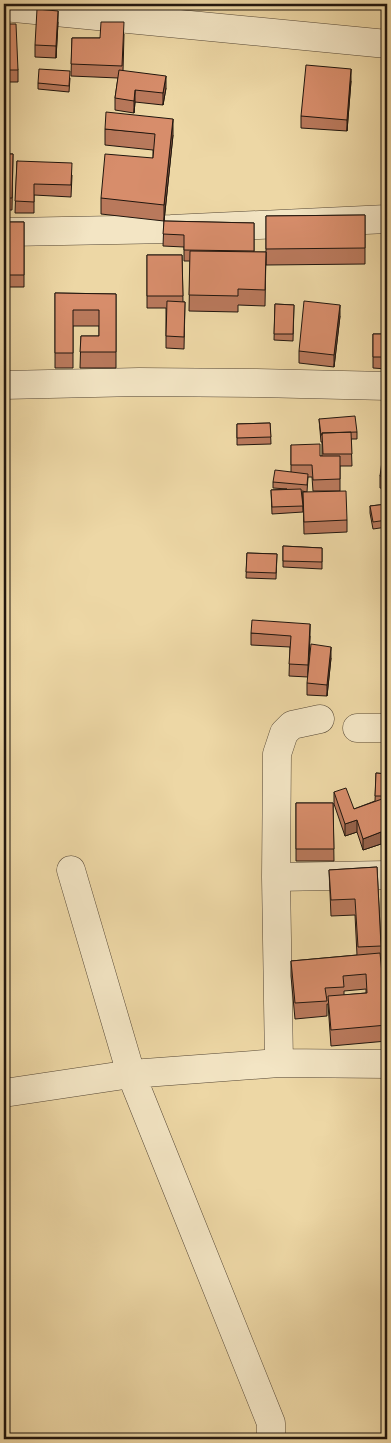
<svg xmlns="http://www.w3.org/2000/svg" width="391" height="1443" font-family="'Old Standard TT',serif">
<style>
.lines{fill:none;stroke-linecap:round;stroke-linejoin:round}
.minor-casing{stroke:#544634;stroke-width:29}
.minor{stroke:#f3e5c4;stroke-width:28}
.wall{fill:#b9795c;stroke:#21160e;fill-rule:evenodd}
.shaded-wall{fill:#96634b;stroke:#21160e}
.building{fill:#d78d6b;stroke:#21160e}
</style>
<rect width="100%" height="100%" fill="#edd7a5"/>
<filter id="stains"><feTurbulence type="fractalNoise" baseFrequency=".004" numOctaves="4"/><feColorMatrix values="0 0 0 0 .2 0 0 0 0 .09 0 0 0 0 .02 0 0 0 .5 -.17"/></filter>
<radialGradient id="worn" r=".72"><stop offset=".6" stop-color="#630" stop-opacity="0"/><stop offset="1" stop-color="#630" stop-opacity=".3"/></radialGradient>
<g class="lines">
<defs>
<path id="minor" d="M4,7L387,44
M9,232L171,229L387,219
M4,385L139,382L257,383L387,386
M357,728H387
M71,870L131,1074L271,1423V1439
M276,877L387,875
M279,1063L276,877L277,754L284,733L292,725L320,719
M4,1093L131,1074L279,1063L387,1064"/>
</defs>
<use href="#minor" class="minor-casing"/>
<use href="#minor" class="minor"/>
</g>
<path class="wall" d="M58,22L56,58L35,57V45Z
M4,24L18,70V82H4Z
M124,34L123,71L166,88L163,105L135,102L134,113L115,110V98L118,78L71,76L72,38H100Z
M70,78L69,92L38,89V83Z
M351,81L347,131L301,128V116Z
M105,129L173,135L164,221L101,214V198L153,158V150L105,145Z
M4,154H13L12,210H4Z
M17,161L72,175L71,197L34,195V213H15Z
M365,215V264L266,265V216Z
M164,221L254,223V252H266L265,306L238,305V312L189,311L190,261H184V247L163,246Z
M4,222H24V287H4Z
M147,255H182L183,302H185L184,349L166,348V308H147Z
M55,293L116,294V368H80L81,336H99V326H73V368H55Z
M275,304L294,305L293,341L274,340Z
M340,316L334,367L299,363V351Z
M373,334H387V369L373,368Z
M319,419L357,432V439H351L352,466H340V491H313L312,477H308L307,492L302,491L303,512L272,514L271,490L287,489L273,488V482L291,472V445L320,456H322V442H321Z
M270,423L271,444L237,445V424Z
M387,454V489L380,488V476Z
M303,492L347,520V532L304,534Z
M387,504V527L373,529L370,513V506Z
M283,546L322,548V569L283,567Z
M247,553L277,554L276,579L246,578Z
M251,633L310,636L308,677L289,676L290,647L251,645Z
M331,658L327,696L307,695V683Z
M376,773L387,774V803H383L387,816L385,856L381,844L363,850L357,832L345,836L334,804V792L354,809L375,801Z
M296,803H333L334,861H296Z
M377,867L381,946V962L387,1025V1041L331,1046L328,1004H327V1016L295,1019L291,976V961L357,955L355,915L331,916L329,870ZM366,989V993L344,995V991Z"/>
<path class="shaded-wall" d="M58,11V22L56,58V46Z
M351,69V81L347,131V120Z
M166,76V88L163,105V93Z
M135,90V102L134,113V101Z
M173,119V135L164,221V205Z
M340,305V316L334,367V355Z
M310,624V636L308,677V665Z
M331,647V658L327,696V685Z
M357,820V832L345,836V824Z
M381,832V844L363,850V839Z
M387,844V856H385V845Z"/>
<path class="building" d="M37,9L58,11L56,46L35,45Z
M101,22H124L122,66L71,64L72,38H100Z
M4,24H16L18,70H4Z
M306,65L351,69L347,120L301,116Z
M39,69L70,71L69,86L38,83Z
M119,70L166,76L163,93L135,90L134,101L115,98Z
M106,112L173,119L164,205L101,198L105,154L153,158L155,134L105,129Z
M4,154H13L12,198H4Z
M17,161L72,163L71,185L34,184V202L15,201Z
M365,215V248L266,249V216Z
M164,221L254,223V251L184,250V235L163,234Z
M4,222H24V275H4Z
M190,251L266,252L265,290L238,289V296L189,295Z
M147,255H182L183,296H147Z
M55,293L116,294V352H80L81,336H99V310H73V353H55Z
M167,301L185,302L184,337L166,336Z
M304,301L340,305L334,355L299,351Z
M275,304L294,305L293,334H274Z
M373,334H387V357H373Z
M355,416L357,432L322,433V435H321L319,419Z
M270,423L271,437L237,438V424Z
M351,432L352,454H323L322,433Z
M320,444V456H340V479L313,480L312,465H291V445Z
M383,454H387V477L380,476Z
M275,470L308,474L307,485L273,482Z
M301,489L303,506L272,507L271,490Z
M346,491L347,520L304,522L303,492Z
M387,504V520L373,522L370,506Z
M283,546L322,548V562L283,561Z
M247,553L277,554L276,573L246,572Z
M252,620L310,624L308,665L289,664L291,636L251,633Z
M311,644L331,647L327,685L307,683Z
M376,773L387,774V796H375Z
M346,788L354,809L382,799L387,816V844L385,845L381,832L363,839L357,820L345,824L334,792Z
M296,803H333L334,849H296Z
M377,867L381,946L358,947L355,899L331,900L329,870Z
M380,953L387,1025L331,1030L328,996L367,993L366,974L343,976L344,987L325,988L327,1001L295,1003L291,961Z"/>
<rect width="391" height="1443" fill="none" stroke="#edd7a5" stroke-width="20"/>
<rect x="5" y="5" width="381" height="1433" fill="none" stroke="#21160e" stroke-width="2.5"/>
<rect x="10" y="10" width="371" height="1423" fill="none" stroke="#21160e"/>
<rect width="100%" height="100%" filter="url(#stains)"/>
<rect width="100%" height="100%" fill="url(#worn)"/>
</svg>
